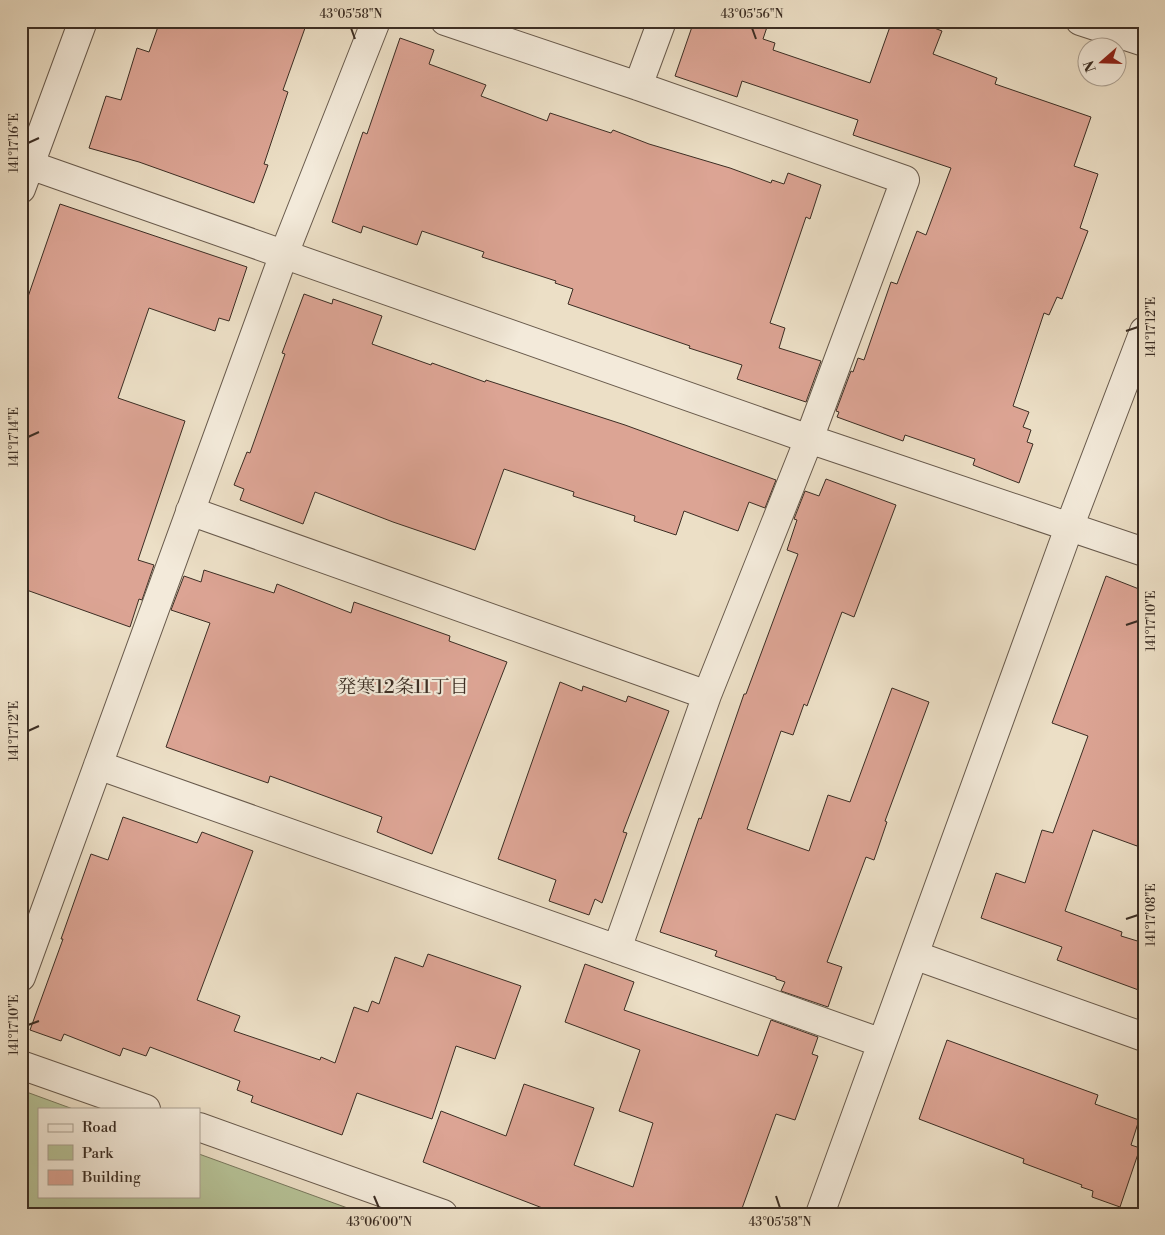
<svg xmlns="http://www.w3.org/2000/svg" width="1165" height="1235" font-family="'Libre Bodoni','Noto Serif JP',serif">
<style>
.green{fill:#b6c297;stroke:#79785e}
.building{fill:#dca494;stroke:#3c2e24}
.lines{fill:none;stroke-linecap:round;stroke-linejoin:round}
.minor-casing{stroke:#685a4c;stroke-width:30}
.minor{stroke:#f3eada;stroke-width:28}
.ticks{fill:none;stroke:#3c2e24;stroke-width:2}
.labels{text-anchor:middle;dominant-baseline:central;stroke-width:4.5;stroke-linejoin:round;paint-order:stroke}
.neighbourhood-label{font-size:19px;fill:#3c2e24;stroke:#f3eada}
.neatline{fill:none;stroke:#3c2e24;stroke-width:2}
.ticks-label{font-size:12px;text-anchor:middle;fill:#3c2e24}
</style>
<rect width="100%" height="100%" fill="#ecdfc6"/>
<filter id="stains"><feTurbulence type="fractalNoise" baseFrequency=".004" numOctaves="4"/><feColorMatrix values="0 0 0 0 .2 0 0 0 0 .09 0 0 0 0 .02 0 0 0 .5 -.17"/></filter>
<radialGradient id="worn" r=".72"><stop offset=".6" stop-color="#630" stop-opacity="0"/><stop offset="1" stop-color="#630" stop-opacity=".3"/></radialGradient>
<path class="green" d="M21,1090L73,1109H39V1196H199V1154L364,1214H21Z"/>
<path class="building" d="M160,21H286L305,28L283,90L288,92L264,164L268,165L254,203L139,162L89,148L106,96L121,100L137,48L149,52Z
M694,21H769L763,39L775,43L773,50L870,83L892,21H916L942,31L933,54L997,78L995,84L1091,117L1074,166L1098,174L1080,228L1088,231L1062,299L1057,297L1049,315L1044,313L1013,406L1029,412L1023,427L1031,430L1027,442L1033,444L1019,483L973,465L975,459L905,435L903,441L837,417L839,412L836,411L851,371L853,372L858,358L864,360L891,282L897,284L917,231L926,235L951,168L853,135L858,120L742,81L737,97L675,76Z
M400,38L434,50L429,64L486,85L481,96L547,121L550,113L611,133L613,130L649,144L730,168L771,183L772,180L784,184L788,173L821,185L810,219L806,217L770,323L785,328L779,348L821,361L806,402L737,379L742,365L689,348L690,346L568,304L573,289L555,283L556,281L482,257L484,252L422,231L417,245L363,226L361,233L332,222L363,132L367,134Z
M60,204L247,267L229,321L219,318L215,331L149,308L118,398L185,421L138,560L154,565L142,600L139,599L130,627L21,588V317Z
M304,294L332,304L333,299L382,316L372,344L431,365L432,363L485,382L486,380L625,425L776,480L765,508L749,502L738,531L684,511L676,535L634,521L635,516L573,496L574,492L504,469L475,550L393,522L315,492L303,524L240,500L244,489L234,485L247,452L250,453L285,354L282,353Z
M826,479L896,505L854,617L842,612L807,706L804,704L793,735L781,731L747,829L809,851L828,795L850,802L892,688L929,702L885,821L887,822L874,860L866,857L827,962L842,967L828,1007L781,991L785,982L776,979V977L715,956L717,951L660,932L699,818L701,819L744,694H746L798,554L787,550L797,520L794,519L805,491L819,496Z
M204,570L274,593L277,584L351,613L354,602L450,636L449,641L507,662L432,854L377,832L382,817L270,776L268,783L166,747L210,623L171,610L184,576L201,582Z
M1106,576L1144,591V828L1137,846L1093,830L1065,911L1122,932L1121,936L1144,943V992L1057,960L1062,947L981,918L996,873L1025,883L1042,830L1053,833L1088,736L1052,723Z
M560,682L582,691L583,686L626,702L628,696L669,711L623,832L627,833L602,903L595,899L589,915L549,901L556,880L498,859Z
M123,817L197,843L202,832L253,851L197,1000L240,1016L234,1031L320,1060L321,1057L335,1063L354,1007L368,1012L372,1001L379,1004L395,957L423,967L428,954L521,986L495,1059L456,1046L432,1119L357,1093L342,1135L251,1102L253,1096L237,1090L240,1081L150,1047L146,1056L123,1048L120,1056L64,1034L61,1041L30,1030L63,939H61L91,854L108,860Z
M585,964L634,982L624,1010L758,1056L771,1020L818,1037L812,1054L818,1056L795,1120L776,1114L740,1214H558L423,1162L441,1111L506,1136L524,1084L594,1108L574,1165L633,1187L653,1123L619,1111L640,1050L565,1022Z
M947,1040L1098,1095L1095,1104L1139,1120L1131,1145L1140,1148L1120,1207L1092,1197L1093,1191L1081,1187L1082,1185L1023,1163L1024,1159L919,1119Z"/>
<g class="lines">
<defs>
<path id="minor" d="M445,21L638,86L905,180L809,439L707,695L617,949
M1080,21L1144,42
M638,86L662,21
M30,165L809,439L1144,552
M21,189L83,21
M190,511L707,695
M98,765L882,1043
M914,955L1144,1037
M21,977L284,254L376,21
M21,1065L146,1109
M199,1127L443,1214
M820,1214L1070,525L1144,331"/>
</defs>
<use href="#minor" class="minor-casing"/>
<use href="#minor" class="minor"/>
</g>
<path class="ticks" d="M351,28L355,39M752,28L756,39M28,143L39,138M1126,331L1138,327M28,437L39,432M1126,625L1138,621M28,731L39,726M1126,919L1138,915M28,1025L39,1021M374,1196L379,1208M776,1196L780,1208"/>
<g class="labels">
<g class="neighbourhood-label">
<text x="403" y="687">発寒12条11丁目</text>
</g>
</g>
<rect width="1165" height="1235" fill="none" stroke="#ecdfc6" stroke-width="55"/>
<rect x="38" y="1108" width="162" height="90" fill="#f3eada" stroke="#aa9f91"/>
<rect x="48" y="1124" width="25" height="8" fill="#f3eada" stroke="#aa9f91"/>
<text x="82" y="1132" font-size="15" fill="#3c2e24">Road</text>
<rect x="48" y="1145" width="25" height="15" fill="#b6c297" stroke="#aa9f91"/>
<text x="82" y="1158" font-size="15" fill="#3c2e24">Park</text>
<rect x="48" y="1170" width="25" height="15" fill="#dca494" stroke="#aa9f91"/>
<text x="82" y="1182" font-size="15" fill="#3c2e24">Building</text>
<g transform="translate(1102 62) rotate(250)"><circle r="24" fill="#f3eada" stroke="#aa9f91"/>
<path d="M0-4L9 19L0 12L-9 19Z" fill="#8f2418"/>
<text y="-8" font-size="14" font-weight="bold" text-anchor="middle" fill="#3c2e24">N</text>
</g>
<rect x="28" y="28" width="1110" height="1180" class="neatline"/>
<g class="ticks-label">
<text x="351" y="18">43°05'58"N</text>
<text x="752" y="18">43°05'56"N</text>
<text transform="translate(14 143) rotate(-90)" y="4">141°17'16"E</text>
<text transform="translate(1151 327) rotate(-90)" y="4">141°17'12"E</text>
<text transform="translate(14 437) rotate(-90)" y="4">141°17'14"E</text>
<text transform="translate(1151 621) rotate(-90)" y="4">141°17'10"E</text>
<text transform="translate(14 731) rotate(-90)" y="4">141°17'12"E</text>
<text transform="translate(1151 915) rotate(-90)" y="4">141°17'08"E</text>
<text transform="translate(14 1025) rotate(-90)" y="4">141°17'10"E</text>
<text x="379" y="1226">43°06'00"N</text>
<text x="780" y="1226">43°05'58"N</text>
</g>
<rect width="100%" height="100%" filter="url(#stains)"/>
<rect width="100%" height="100%" fill="url(#worn)"/>
</svg>
